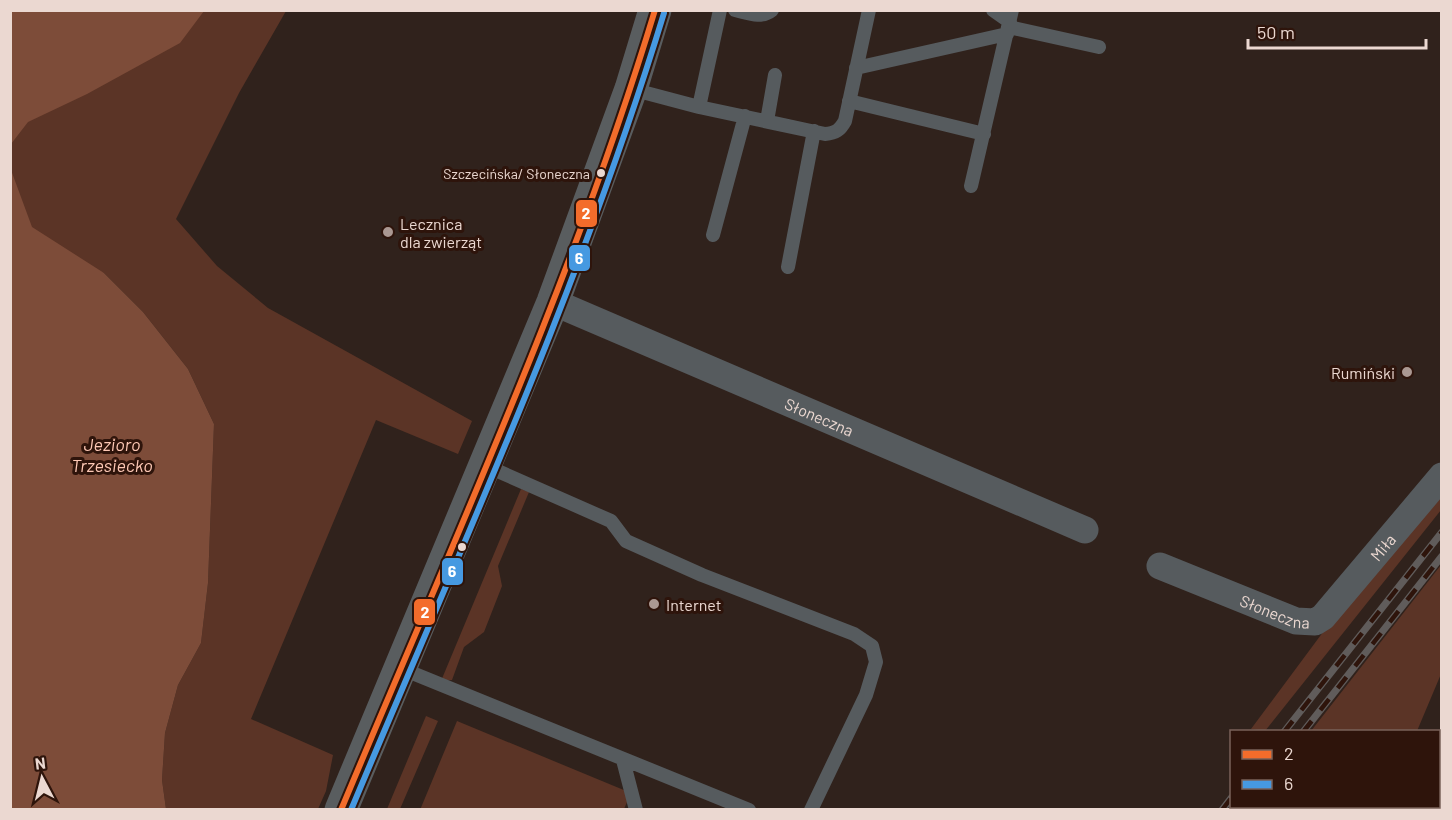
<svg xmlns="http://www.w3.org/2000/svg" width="1452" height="820" font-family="Barlow,sans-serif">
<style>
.green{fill:#5b3426}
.water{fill:#7d4c39}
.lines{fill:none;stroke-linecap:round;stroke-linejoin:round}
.lane{stroke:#565b5e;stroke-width:14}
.street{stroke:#565b5e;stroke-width:27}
.secondary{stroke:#595d5f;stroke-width:33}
.rail-casing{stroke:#605c5b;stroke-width:7}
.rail{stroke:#2e140b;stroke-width:4.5;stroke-dasharray:14;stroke-linecap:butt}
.bus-1-casing{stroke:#2e140b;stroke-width:10}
.bus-2-casing{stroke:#2e140b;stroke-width:10}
.bus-1{stroke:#f36c2b;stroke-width:6}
.bus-2{stroke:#4699e1;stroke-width:6}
.bus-dot{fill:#ebd8d1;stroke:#2e140b;stroke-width:2}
.poi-dot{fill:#aa9892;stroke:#2e140b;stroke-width:2}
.labels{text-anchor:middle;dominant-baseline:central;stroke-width:6;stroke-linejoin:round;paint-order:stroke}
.bus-label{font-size:14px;fill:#ebd8d1;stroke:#2e140b;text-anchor:end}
.poi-label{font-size:16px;fill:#ebd8d1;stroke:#2e140b;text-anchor:start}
.street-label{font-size:16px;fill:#ebd8d1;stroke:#2e140b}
.water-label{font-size:18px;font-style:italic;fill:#fdc8b5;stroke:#2e140b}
.line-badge{stroke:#2e140b;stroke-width:2}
.badge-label{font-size:16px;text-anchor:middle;font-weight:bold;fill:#fff}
</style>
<rect width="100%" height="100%" fill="#30221c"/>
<path class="green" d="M56,11H286L239,93L176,219L217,266L268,308L472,421L458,454L376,420L251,719L333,755L326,791L318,809H166L162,780L165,733L178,685L201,643L208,583L214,424L188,369L143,312L104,273L11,242L10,47Z
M521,489L529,492L498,566L502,586L484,632L464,647L452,680L441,681Z
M1441,490V510L1265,731L1251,729L1329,624Z
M1441,565V674L1417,731H1311Z
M426,716L438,721L400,809H387Z
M457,721L631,793L624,809L420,810Z
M1441,751V809H1416L1417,807L1438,806L1439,757Z
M1254,806H1384V807L1383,810L1251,809Z"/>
<path class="water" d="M11,10H204V11L180,43L87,94L28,122L11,144Z
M11,170L32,227L104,273L143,312L188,369L214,424L208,583L201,643L178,685L165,733L162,780L166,809H11Z"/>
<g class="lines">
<path class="lane" d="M735,10C748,13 761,19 772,10
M993,10L1010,22
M1009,27L1099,47
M856,68L1007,34
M631,89L699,107L825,134C836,133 840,130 845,121L869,10
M849,101L984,134
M699,107L720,10
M767,121L775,75
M971,186L1012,10
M713,235L745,116
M788,267L814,131
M484,465L611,521L626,541L702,575L854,634L872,646L876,662L866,695L811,810
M400,668L749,810
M623,760L636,810"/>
<g class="street">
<path id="s1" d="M553,302L1085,530"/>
<path id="s2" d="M1160,566L1296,621L1315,622L1323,617L1442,476"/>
</g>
<path class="secondary" d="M341,810L553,302L631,89L655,10"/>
<defs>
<path id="rail" d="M1284,732L1442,532
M1303,732L1442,556
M1222,810L1232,797
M1241,810L1244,806"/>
</defs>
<use href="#rail" class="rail-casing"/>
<use href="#rail" class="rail"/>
<defs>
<path id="bus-1" d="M341,810C451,546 572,284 655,10"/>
<path id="bus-2" d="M351,810C461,547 581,286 664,13"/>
</defs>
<use href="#bus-1" class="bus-1-casing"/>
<use href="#bus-2" class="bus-2-casing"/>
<use href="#bus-1" class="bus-1"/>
<use href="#bus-2" class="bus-2"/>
</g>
<g class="bus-dot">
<circle cx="601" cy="173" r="5"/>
<circle cx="462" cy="547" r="5"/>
</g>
<g class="poi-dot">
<circle cx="388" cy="232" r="6"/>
<circle cx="1407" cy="372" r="6"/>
<circle cx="654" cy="604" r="6"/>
</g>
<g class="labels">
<g class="bus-label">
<text x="590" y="173">Szczecińska/ Słoneczna</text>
</g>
<g class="poi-label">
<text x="400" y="223">Lecznica<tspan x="400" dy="18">dla zwierząt</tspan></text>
<text x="1395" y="372" text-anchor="end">Rumiński</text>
<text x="666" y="604">Internet</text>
</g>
<g class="street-label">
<text stroke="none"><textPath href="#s1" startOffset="290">Słoneczna</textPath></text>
<text stroke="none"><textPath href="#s2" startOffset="267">Miła</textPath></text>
<text stroke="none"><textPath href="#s2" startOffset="124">Słoneczna</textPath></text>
</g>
<g class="water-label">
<text x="112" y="444">Jezioro<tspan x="112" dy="21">Trzesiecko</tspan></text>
</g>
</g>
<g class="line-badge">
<rect x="575" y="199" width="23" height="29" rx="6" fill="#f36c2b"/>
<rect x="568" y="244" width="23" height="28" rx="6" fill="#4699e1"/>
<rect x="441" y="557" width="23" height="29" rx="6" fill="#4699e1"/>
<rect x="413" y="598" width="23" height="28" rx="6" fill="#f36c2b"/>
</g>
<g class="badge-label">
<text x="586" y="219">2</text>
<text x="579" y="264">6</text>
<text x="452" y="577">6</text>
<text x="425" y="618">2</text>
</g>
<rect width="1452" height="820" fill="none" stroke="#ebd8d1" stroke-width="24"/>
<rect x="1230" y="730" width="210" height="78" fill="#2e140b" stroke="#7a625a" stroke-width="1.5"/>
<rect x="1242" y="750" width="30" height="9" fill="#f36c2b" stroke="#7a625a" stroke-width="1.5"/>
<text x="1284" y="760" font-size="18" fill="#ebd8d1">2</text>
<rect x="1242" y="780" width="30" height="9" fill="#4699e1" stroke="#7a625a" stroke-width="1.5"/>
<text x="1284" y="790" font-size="18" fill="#ebd8d1">6</text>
<g transform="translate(42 778) rotate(353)" stroke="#2e140b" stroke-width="4.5" paint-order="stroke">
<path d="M0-4.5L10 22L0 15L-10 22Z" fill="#ebd8d1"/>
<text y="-9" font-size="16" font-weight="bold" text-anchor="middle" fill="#ebd8d1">N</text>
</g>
<path d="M1248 39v9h178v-9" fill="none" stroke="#ebd8d1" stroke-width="3"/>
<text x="1257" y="39" font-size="18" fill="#ebd8d1" stroke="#2e140b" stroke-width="4.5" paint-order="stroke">50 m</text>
</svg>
